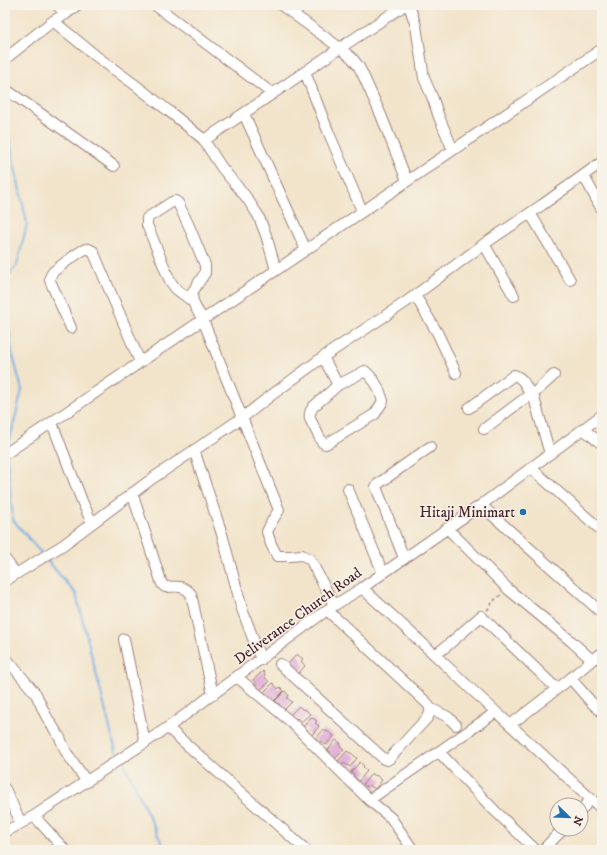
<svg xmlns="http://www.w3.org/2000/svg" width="607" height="855" font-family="'IM FELL DW Pica',serif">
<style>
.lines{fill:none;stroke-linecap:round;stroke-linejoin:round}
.stream{stroke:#74aee4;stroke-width:2}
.building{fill:#dc9fd4}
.minor-casing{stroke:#9e827b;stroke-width:12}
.path{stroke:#9e827b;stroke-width:1.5;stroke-dasharray:3 3;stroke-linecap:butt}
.minor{stroke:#fff;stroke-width:10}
.poi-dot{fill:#1f6fb2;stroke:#f7f3e8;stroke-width:1.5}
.labels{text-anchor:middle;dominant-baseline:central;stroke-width:3;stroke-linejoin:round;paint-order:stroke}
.poi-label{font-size:15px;fill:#4a1f2b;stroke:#f7f3e8;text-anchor:end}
.street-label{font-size:15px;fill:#4a1f2b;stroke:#f7f3e8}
</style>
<rect width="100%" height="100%" fill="#f7f3e8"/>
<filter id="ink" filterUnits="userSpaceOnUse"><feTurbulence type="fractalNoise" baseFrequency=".025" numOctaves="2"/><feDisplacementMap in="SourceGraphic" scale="8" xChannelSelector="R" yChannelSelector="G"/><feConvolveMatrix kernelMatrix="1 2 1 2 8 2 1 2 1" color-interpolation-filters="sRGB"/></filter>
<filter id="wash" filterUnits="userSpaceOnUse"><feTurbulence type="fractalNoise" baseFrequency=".012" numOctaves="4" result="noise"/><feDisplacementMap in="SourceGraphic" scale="16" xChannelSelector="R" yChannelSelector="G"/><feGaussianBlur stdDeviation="0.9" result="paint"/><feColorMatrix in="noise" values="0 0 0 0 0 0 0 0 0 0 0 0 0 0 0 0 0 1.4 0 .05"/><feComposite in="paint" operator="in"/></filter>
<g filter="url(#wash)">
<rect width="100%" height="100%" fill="#f2e4cb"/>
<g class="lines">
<path class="stream" d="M5,127L7,129L27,224L17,265L5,280
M5,302L12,352L22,390L8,447
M7,457L13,520L42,554
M46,559L76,594L116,752
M124,763L165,850"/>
</g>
<g id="blocks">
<path class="building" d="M297,654L303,659L301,661L305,666L298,674L288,664Z
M263,671L265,675L264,676L269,682L259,691L256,687L258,686L253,680Z
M273,683L278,689L280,687L284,691L273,702L263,693Z
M285,691L289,696L287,698L292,702L282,712L278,707L280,705L275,701Z
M299,706L303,710L305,709L310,714L301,722L297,718L294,721L289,716Z
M311,717L317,721L315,723L319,726L311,736L306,732L308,730L303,727Z
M324,729L326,732L327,731L334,736L326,745L321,741L319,743L315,740Z
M336,740L341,744L340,746L344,749L335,759L330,754L331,752L328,750Z
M347,751L350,753H351L357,758L350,767L344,763L342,765L338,761Z
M360,762L364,766L363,767L367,771L359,781L353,776L354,774L351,772Z
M372,773L375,776L376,775L382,780L375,789L369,785L367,787L363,784Z"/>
</g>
</g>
<g filter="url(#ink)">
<use href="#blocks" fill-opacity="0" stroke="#9e827b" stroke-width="1"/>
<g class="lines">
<defs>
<path id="minor" d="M57,5L66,14
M155,5L273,94
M281,5L340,48L352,58L359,67L363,75L381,115L407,181
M409,5L416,26L424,78L433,99L439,117L453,150
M53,21L96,56L134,84L170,112L203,139L222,168L246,197L258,215L266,235L276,270
M5,59L53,21L66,14L77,5
M305,72L328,131L362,211
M5,89L37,111L114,166
M244,114L306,250
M203,139L209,137L340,48L405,5
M584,176L602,210
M530,213L570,280
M484,244L514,296
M415,295L438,334L456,373
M192,301L176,289L170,281L147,225V218L172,202L175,201L178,203L189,226L205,265V273L193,291C190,302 198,311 203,320L279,510L272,521L267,532L271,544L277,556H290L302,555L310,559L334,605
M71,328L51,283C49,278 50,276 53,272C59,267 81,250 86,249C89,248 90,250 93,251L140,362
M323,357L338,385L365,371C376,381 379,388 383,401L375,414L328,443L325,444L322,442L310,419C309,414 310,411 313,407L338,385
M469,408L514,375C524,378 526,387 531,396L554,375
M52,423L82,501L92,523
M484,429L528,396C531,395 532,396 534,398L550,454
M583,429L602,444
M194,450L222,534L242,609L261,660
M5,454L602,49
M531,468L602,531
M348,489L383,573
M132,493L162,584L165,587C176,587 183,584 191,594L213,695
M481,505L602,613
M447,528L509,590L571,641L592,660
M404,558L376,487L378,484L430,447
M5,559L16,574
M5,581L16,574L63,545L153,478L242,418L269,397L323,357L406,302L484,244L542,205L602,162
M362,588L435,655L471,689L602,809
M124,639L145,743
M435,655L448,645L481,616L557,689
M5,657L36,694L46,716L60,738L66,752L87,782
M280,664L384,759L387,760L390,758L428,717C431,712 431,709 428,704L327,610
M237,677L291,722L369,800L391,818L413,850
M571,679L592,703L602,712
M430,708L448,717L456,725
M510,725L566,682L592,660L602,653
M168,728L306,850
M439,752L494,810L536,850
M5,789L21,823
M369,800L496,712
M581,810L591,799
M34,816L65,850
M5,832L34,816L170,726L327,610L362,588L481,505L602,415
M543,850L563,829"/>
</defs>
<use href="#minor" class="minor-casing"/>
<path class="path" d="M487,610L491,606L492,602L502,594"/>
<use href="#minor" class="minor"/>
</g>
</g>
<circle class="poi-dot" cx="523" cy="512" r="4"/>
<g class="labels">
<g class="poi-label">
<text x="515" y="512">Hitaji Minimart</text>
</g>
<g class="street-label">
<text transform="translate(298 616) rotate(-36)">Deliverance Church Road</text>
</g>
</g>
<rect width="607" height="855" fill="none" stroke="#f7f3e8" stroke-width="20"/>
<g transform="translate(569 817) rotate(113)"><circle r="19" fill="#f7f3e8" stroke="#b29e9c"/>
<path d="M0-3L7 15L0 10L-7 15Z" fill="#1f6fb2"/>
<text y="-6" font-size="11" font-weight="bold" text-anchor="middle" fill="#4a1f2b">N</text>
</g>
</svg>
